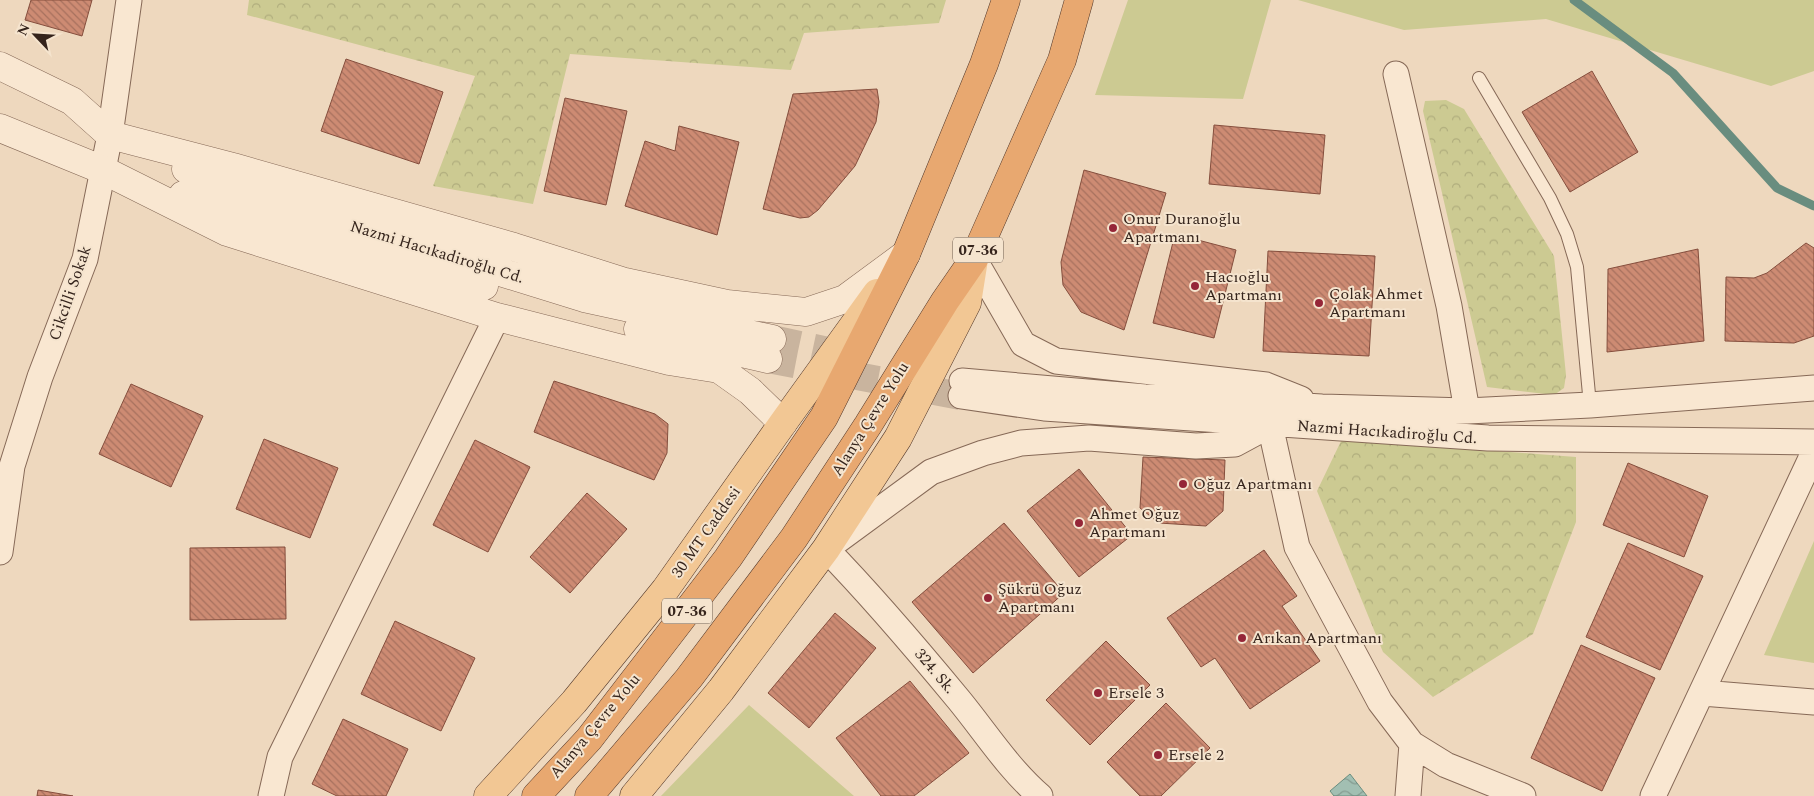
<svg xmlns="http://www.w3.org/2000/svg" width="1814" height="796" font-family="Spectral,serif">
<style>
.grass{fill:#ccca92}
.forest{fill:url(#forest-crowns)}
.water{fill:url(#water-waves);stroke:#698d7f}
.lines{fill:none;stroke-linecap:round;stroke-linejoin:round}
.stream{stroke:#698d7f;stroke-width:9}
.building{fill:url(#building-back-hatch);stroke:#854e3d}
.tertiary-tunnel{stroke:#c9b49e;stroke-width:28;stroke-dasharray:28 14;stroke-linecap:butt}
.service-casing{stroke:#866957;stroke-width:14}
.minor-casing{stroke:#866957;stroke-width:27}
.tertiary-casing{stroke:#866957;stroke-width:29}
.primary-casing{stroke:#53382b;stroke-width:29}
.trunk-casing{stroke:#53382b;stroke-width:29}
.service{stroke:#f9e7d1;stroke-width:12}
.minor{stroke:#f9e7d1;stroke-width:25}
.tertiary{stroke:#f9e7d1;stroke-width:28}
.primary{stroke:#f2c794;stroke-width:28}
.trunk{stroke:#e8a870;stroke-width:28}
.poi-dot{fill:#952638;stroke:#f5e4ce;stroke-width:2}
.labels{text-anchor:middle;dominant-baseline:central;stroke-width:4;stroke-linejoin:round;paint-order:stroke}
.shield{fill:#f5e4ce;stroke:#6f5e51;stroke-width:1}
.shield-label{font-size:15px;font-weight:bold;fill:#35241c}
.poi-label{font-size:16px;fill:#35241c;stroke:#f5e4ce;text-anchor:start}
.street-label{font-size:16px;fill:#35241c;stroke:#f5e4ce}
</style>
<defs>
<pattern id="forest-crowns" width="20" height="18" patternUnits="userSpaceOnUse" patternTransform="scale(1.25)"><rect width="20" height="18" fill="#ccca92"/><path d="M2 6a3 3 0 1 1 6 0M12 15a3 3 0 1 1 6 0" fill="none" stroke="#b0ad7d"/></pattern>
<pattern id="water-waves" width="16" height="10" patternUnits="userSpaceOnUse" patternTransform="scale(1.25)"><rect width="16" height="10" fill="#a2bfb2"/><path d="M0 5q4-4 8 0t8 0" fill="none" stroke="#859b90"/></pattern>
<pattern id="building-back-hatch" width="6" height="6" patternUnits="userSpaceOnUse" patternTransform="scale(1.25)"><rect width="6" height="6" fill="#cd8b73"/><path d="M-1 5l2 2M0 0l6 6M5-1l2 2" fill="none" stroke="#a7715e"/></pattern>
</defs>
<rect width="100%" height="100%" fill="#eed8be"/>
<path class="grass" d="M1128,0H1271L1243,99L1095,95Z
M1298,0H1814V71L1771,86L1546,19L1404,30Z
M1814,541V663L1764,655Z
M749,705L854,796H661Z"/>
<path class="forest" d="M249,0H946L939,23L804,33L791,70L570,54L533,204L433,186L475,76L247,15Z
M1446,100L1464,109L1554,256L1566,375L1564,388L1554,395L1487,387L1423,111L1425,101Z
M1342,439L1576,457V522L1533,634L1433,697L1383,652L1317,491Z"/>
<path class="water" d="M1350,774L1367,796H1334L1330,791Z"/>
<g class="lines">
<path class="stream" d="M1574,0L1673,73L1777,188L1814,206"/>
</g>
<path class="building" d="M31,0H92L82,36L25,20Z
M346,59L443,92L419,164L321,131Z
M1592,71L1638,152L1570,192L1522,112Z
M877,89L879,102L876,122L855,166L818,210L809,217L800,218L763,209L793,94Z
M565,98L627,111L606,205L544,191Z
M1214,125L1325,135L1320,194L1209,184Z
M679,126L739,142L717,235L625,206L645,141L675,151Z
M1084,170L1166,193L1124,330L1081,312L1063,285L1061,262Z
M1175,234L1236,250L1214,338L1153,323Z
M1806,243L1814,248V336L1794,343L1725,341L1726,277L1754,278L1767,273Z
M1698,249L1704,341L1607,352L1608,269Z
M1268,251L1375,256L1369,356L1263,351Z
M554,381L655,414L668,424L667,453L654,480L534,432Z
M131,384L203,416L171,487L99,454Z
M264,439L338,468L310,538L236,509Z
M475,440L530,467L488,552L433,525Z
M1143,457L1225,460L1223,511L1206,526L1159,523L1140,508Z
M1628,463L1708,496L1684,557L1603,525Z
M1079,469L1132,535L1079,577L1027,511Z
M587,493L627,529L570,593L530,557Z
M1004,523L1064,593L973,673L912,602Z
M1628,543L1703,576L1660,670L1586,637Z
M285,547L286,619L190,620V548Z
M1264,550L1297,596L1282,606L1320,661L1250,709L1215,658L1201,667L1167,618Z
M835,613L876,648L809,728L768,693Z
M395,621L475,658L441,731L361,694Z
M1106,641L1150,685L1090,745L1046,700Z
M1581,645L1655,678L1602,791L1531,758Z
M910,681L969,753L914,796H881L836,738Z
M1166,703L1210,748L1161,796H1140L1107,762Z
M343,719L408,749L386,796H337L312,784Z
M38,790L73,796H37Z"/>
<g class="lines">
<path class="tertiary-tunnel" d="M772,339L856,357
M768,359L961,396"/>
<defs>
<path id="service" d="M1479,78L1550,198L1567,234L1577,267L1590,405"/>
<path id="minor" d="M1396,74L1449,306L1467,411
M974,259L1023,344L1056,361L1266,385L1301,399
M962,381L1145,397L1322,407L1467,411L1590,405L1814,388
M961,396L1044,408L1488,438L1814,442
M0,552L12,466L40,377L85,259L110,135L129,0
M1702,693L1814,702
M271,796L280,757L497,317
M1040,796C1008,768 986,733 959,700C916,648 873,597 826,549L931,472L983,453L1021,443L1089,438L1196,446L1235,444L1270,425L1297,547L1380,702L1412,744L1446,765L1523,796
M1408,796L1412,744
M1653,796L1814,452"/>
<path id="tertiary" d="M0,66L72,101L110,135L233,167L514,247L625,282L727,304L806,312L845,299L906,254
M0,128L103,170L227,232L497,317L669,361L719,369L750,391L783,423
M186,169L233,189L584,298L772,339
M183,195L484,286
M638,329L768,359"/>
<path id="primary" d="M488,796L574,702L665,590L783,423L877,293
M634,796L721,690L826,549L898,438L967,303L974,259"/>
<path id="trunk" d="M536,796L589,739L728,558L824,417L906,254L984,64L1006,0
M589,796L689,678L794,538L868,425L945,301L974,259L1062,60L1079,0"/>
</defs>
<use href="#service" class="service-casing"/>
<use href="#minor" class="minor-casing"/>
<use href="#tertiary" class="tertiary-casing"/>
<use href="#primary" class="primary-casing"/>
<use href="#trunk" class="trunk-casing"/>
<use href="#service" class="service"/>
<use href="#minor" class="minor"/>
<use href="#tertiary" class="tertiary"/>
<use href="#primary" class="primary"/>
<use href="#trunk" class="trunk"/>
</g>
<g class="poi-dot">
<circle cx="1113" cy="228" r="5"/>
<circle cx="1195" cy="286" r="5"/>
<circle cx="1319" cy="303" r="5"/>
<circle cx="1183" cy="484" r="5"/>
<circle cx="1079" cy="523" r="5"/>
<circle cx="988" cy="598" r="5"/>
<circle cx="1242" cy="638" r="5"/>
<circle cx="1098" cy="693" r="5"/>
<circle cx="1158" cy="755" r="5"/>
</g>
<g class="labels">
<g class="shield">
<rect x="953" y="237.5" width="50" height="25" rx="4"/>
<rect x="662" y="598.5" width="50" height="25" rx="4"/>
</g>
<g class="shield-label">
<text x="978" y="250">07-36</text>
<text x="687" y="611">07-36</text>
</g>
<g class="poi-label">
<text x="1123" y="219">Onur Duranoğlu<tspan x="1123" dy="18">Apartmanı</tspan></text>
<text x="1205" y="277">Hacıoğlu<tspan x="1205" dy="18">Apartmanı</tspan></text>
<text x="1329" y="294">Çolak Ahmet<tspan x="1329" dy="18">Apartmanı</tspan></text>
<text x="1193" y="484">Oğuz Apartmanı</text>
<text x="1089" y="514">Ahmet Oğuz<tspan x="1089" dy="18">Apartmanı</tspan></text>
<text x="998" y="589">Şükrü Oğuz<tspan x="998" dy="18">Apartmanı</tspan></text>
<text x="1252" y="638">Arıkan Apartmanı</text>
<text x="1108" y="693">Ersele 3</text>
<text x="1168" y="755">Ersele 2</text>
</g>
<g class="street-label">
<text transform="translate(437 252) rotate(17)">Nazmi Hacıkadiroğlu Cd.</text>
<text transform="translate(70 293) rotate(-71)">Cikcilli Sokak</text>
<text transform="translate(870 419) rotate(-58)">Alanya Çevre Yolu</text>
<text transform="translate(1387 432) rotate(4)">Nazmi Hacıkadiroğlu Cd.</text>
<text transform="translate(706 532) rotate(-55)">30 MT Caddesi</text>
<text transform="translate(935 671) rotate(50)">324. Sk.</text>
<text transform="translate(595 726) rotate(-50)">Alanya Çevre Yolu</text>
</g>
</g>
<g transform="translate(35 35) rotate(295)" stroke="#f5e4ce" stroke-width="4" paint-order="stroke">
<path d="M0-4L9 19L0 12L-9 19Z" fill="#35241c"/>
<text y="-8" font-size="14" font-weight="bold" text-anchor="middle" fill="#35241c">N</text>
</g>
</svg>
